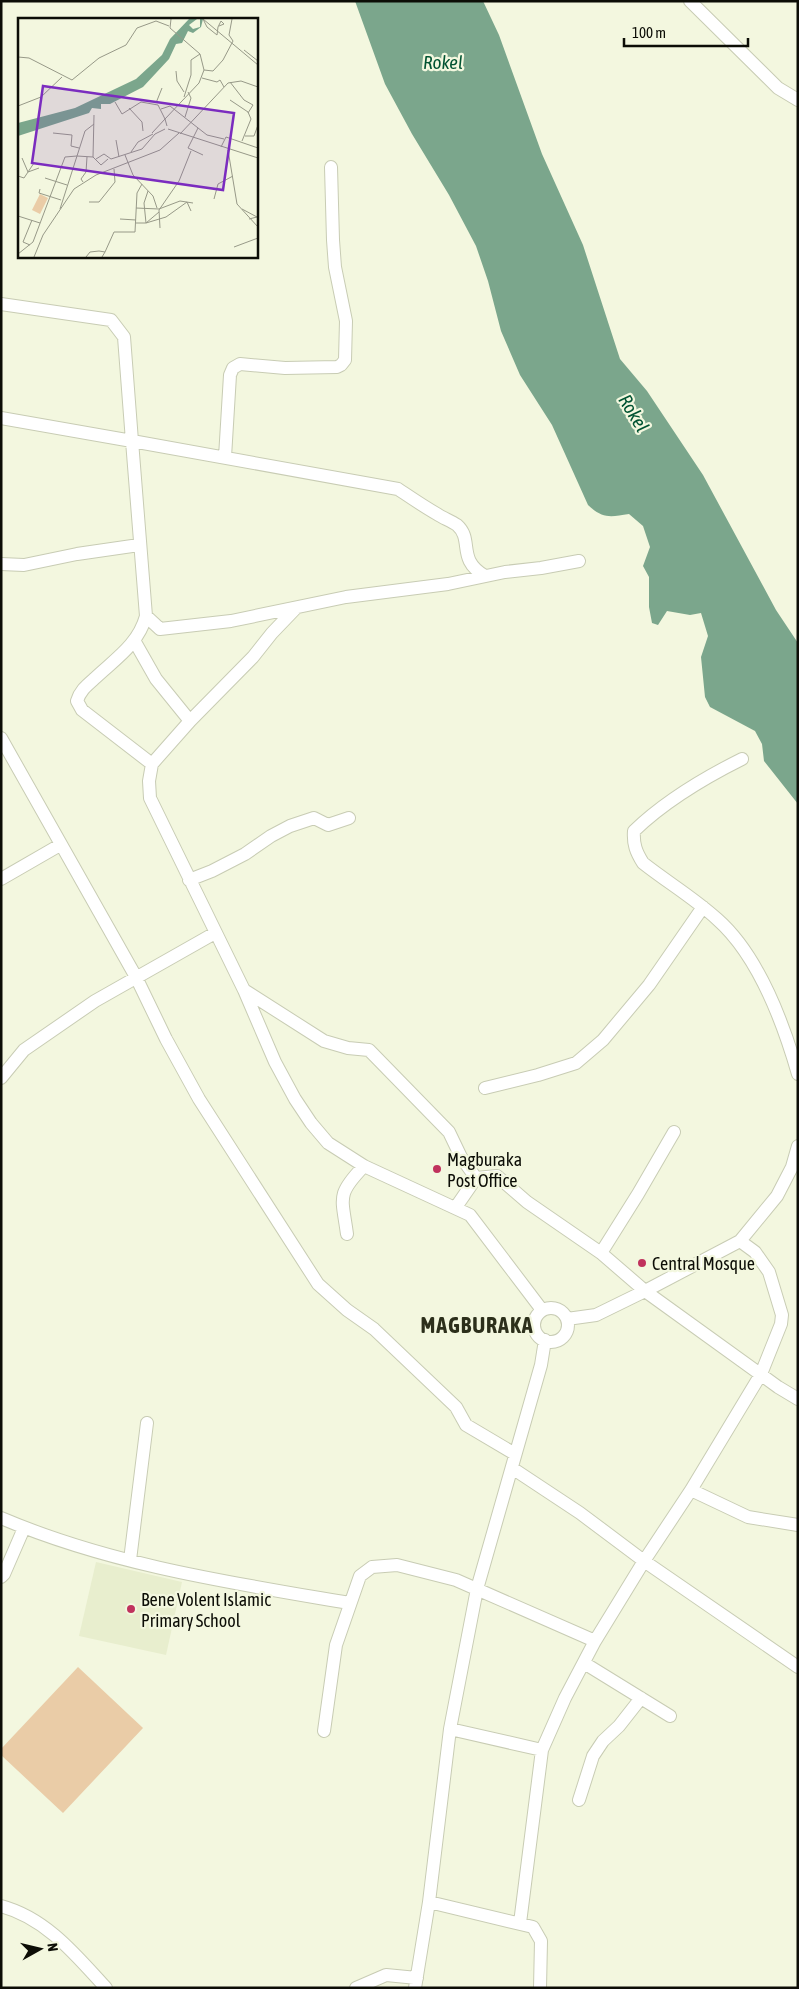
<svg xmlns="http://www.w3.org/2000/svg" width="799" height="1989" font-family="'Asap Condensed',sans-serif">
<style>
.built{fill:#e8eece}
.green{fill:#eacca7}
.water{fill:#7ba68c}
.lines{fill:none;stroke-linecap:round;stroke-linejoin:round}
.minor-casing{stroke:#c8ccb4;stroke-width:14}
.minor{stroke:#fff;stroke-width:12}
.poi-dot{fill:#c0325d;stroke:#f3f7df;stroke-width:2}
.labels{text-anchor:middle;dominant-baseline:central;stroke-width:4.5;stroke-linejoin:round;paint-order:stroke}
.poi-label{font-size:18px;fill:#0c0d06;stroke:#f3f7df;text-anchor:start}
.water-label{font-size:19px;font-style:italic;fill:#015332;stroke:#f3f7df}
.district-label{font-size:22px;font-weight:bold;letter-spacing:1px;fill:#2c2f1b;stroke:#f3f7df}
.inset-road{fill:none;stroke:#979988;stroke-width:1}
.view{fill:#7b2cbf;fill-opacity:0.15;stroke:#7b2cbf;stroke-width:2.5}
.inset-edge{fill:none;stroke:#0c0d06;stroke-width:2.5}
</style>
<rect width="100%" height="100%" fill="#f3f7df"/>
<path class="built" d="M96,1562L182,1582L166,1655L79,1636Z"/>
<path class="green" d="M78,1667L143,1728L63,1813L1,1755V1749Z"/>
<path class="water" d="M355,1H483L499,35L542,154L583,245L620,359L647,391L703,475L776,610L798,643V804L764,761L762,744L755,731L710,707L705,697L701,657L708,636L701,613L690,615L667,611L658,625L652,623L649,607V577L643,566L650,547L643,526L629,514C610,517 603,519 588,505L552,425L520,375L501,331L488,281L476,246L449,195L412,134L385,84Z"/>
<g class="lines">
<defs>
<path id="minor" d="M690,1L778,88L798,100
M1,304L111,320L124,337L132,441L398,489C410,497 423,506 437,514C443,518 451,521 457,525C474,540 456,559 485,576
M1,418L132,441L146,616C138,645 115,659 94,679C86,686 80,691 77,701L82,710L152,764
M225,457L230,375L233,368L240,364L285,368L337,367L341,365L345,360L346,321L335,267L333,240L331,167
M1,564L24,565L77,554L139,545
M146,616L160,629L231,621L346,597L448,584L505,572L541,568L579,561
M135,642L156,679L190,721L152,764L149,781L150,798L244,990L275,1062L295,1099L311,1123L328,1143L364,1166L470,1215L542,1310
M190,721L253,657L272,633L296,608
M1,738L136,977L166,1039L199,1099L318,1284L347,1310L374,1329L456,1407L466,1425L515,1454
M742,759C704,778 665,801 634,831C633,844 636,852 643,863C667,882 694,898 717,919C758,955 783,1022 798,1074
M1,879L60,845
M189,880L212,871L245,854L271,836L290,826L314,818L328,825L349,818
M244,990L324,1041L348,1048L369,1050L449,1132L461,1157L476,1178L456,1207
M1,1078L24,1050L95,1001L215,933
M485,1088L538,1075L576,1063L603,1040L649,985L703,907
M476,1178L497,1176L527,1202L601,1253L645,1291L740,1241L777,1196L792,1167L798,1146
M347,1234C342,1197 336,1195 364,1166
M601,1253L638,1194L674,1132
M534 1325a17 17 0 1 1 34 0a17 17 0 1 1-34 0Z
M567,1319L596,1315L645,1291L778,1387L798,1399
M512,1468L580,1513L644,1561L798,1667
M691,1490L748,1517L798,1525
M1,1518C111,1565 232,1583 349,1603
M130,1560L147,1423
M1,1577L4,1574L24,1528
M584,1663L670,1716
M450,1729L542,1750
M324,1731L336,1645L360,1576L372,1567L397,1565L456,1580L595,1641
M579,1800L593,1756L603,1741L619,1726L641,1698
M429,1902L533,1927L541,1941L540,1988
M1,1906C46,1918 76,1955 106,1988
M520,1923L542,1750L565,1698L595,1641L644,1561L691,1490L761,1374L781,1324L782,1315L769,1272L755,1252L740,1241
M356,1988L386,1975L417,1978
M415,1988L429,1902L450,1729L477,1589L541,1365L545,1340"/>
</defs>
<use href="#minor" class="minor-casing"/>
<use href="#minor" class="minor"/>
</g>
<g class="poi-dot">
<circle cx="437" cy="1169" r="5"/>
<circle cx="642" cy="1263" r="5"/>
<circle cx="131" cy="1609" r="5"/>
</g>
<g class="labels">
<g class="poi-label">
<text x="447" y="1159">Magburaka<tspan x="447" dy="21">Post Office</tspan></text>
<text x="652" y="1263">Central Mosque</text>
<text x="141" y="1599">Bene Volent Islamic<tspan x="141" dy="21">Primary School</tspan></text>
</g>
<g class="water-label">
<text x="443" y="62">Rokel</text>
<text transform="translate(634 413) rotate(59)">Rokel</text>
</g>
<g class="district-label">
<text x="477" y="1325">MAGBURAKA</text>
</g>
</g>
<g transform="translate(18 18)">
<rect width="240" height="240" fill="#f3f7df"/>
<path d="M22,176L30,180L22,196L14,192Z" fill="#eacca7"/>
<path d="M171,1H179L171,7L175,11L182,9V1H185L183,9L175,15L170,13L164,25L158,26L151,41L125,69L92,86H83V91L74,90L71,95L0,118V105L57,90L118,61L144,37L152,21Z" fill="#7ba68c"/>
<path class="inset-road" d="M185,1L189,9L199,17L200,9L203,3L206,6L201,8M185,1L240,47M226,32L240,43M0,39L11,40L54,62L81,40L108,27L119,10L138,3L151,8M186,52L195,53L205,42L215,23L211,17L214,1M158,53L159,63L166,74M184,60L199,64L202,62L206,69M212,64L226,82L235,87L230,95M166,79L173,57V42L182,36M212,82L230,94L233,101L224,123M97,84L104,96L123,84L140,87L147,101L134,115M138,85L144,70M0,88L23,79L44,59M111,90L124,104L125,113M143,91L152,88L189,117L206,121M167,99L173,80L170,74M149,108L147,101L181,65L186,52L182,36L152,10L153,1M180,110L170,130L185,137M150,111L240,140M35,115L54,117L53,128L61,130M162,116L210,65L223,63L240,69M227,118H236L240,107M98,122L101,139M203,129L208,119L240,130M210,132L219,186L240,209M113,134L120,124L135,116M107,137L115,157L135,178L139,190M75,139L76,97M4,140L10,154L16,145M78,141L86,136L93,141L124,131L137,116L147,111M0,158L6,160L10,154L21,150M27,160L49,167M65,164L63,161L68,154L69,139M22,171L21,175L43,182M196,181L200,166L215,158M71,184H81L97,164L96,151M118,190L141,191L162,183L175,185M42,191L59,138L75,139L83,147L90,141M224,191L239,199L231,201M141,194L128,205L148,199L169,184L173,193M0,198L22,205M102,201L118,202M118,205H128L126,185L130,173M142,210L141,192L161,163L173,133M12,227L5,224L14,202M216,229L240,220M87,234L96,214H117L119,175L124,166M0,236L15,224L47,139L59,138L67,113L76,106M16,239L25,217L56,171L78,157L142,132L161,115M68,239L72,234L81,233L87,234L84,239"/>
<path class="view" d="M25,68L216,95L205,172L14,145Z"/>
<rect width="240" height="240" class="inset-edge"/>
</g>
<rect width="799" height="1989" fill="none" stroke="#0c0d06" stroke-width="5"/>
<g transform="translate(40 1949) rotate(82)" stroke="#f3f7df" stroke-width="4" paint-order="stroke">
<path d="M0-4L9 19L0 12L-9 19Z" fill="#0c0d06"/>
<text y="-8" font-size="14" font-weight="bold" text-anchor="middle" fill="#0c0d06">N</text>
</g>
<path d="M624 38v8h124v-8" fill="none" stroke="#0c0d06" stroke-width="2.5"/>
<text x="632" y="38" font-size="15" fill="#0c0d06" stroke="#f3f7df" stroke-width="4" paint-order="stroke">100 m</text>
</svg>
